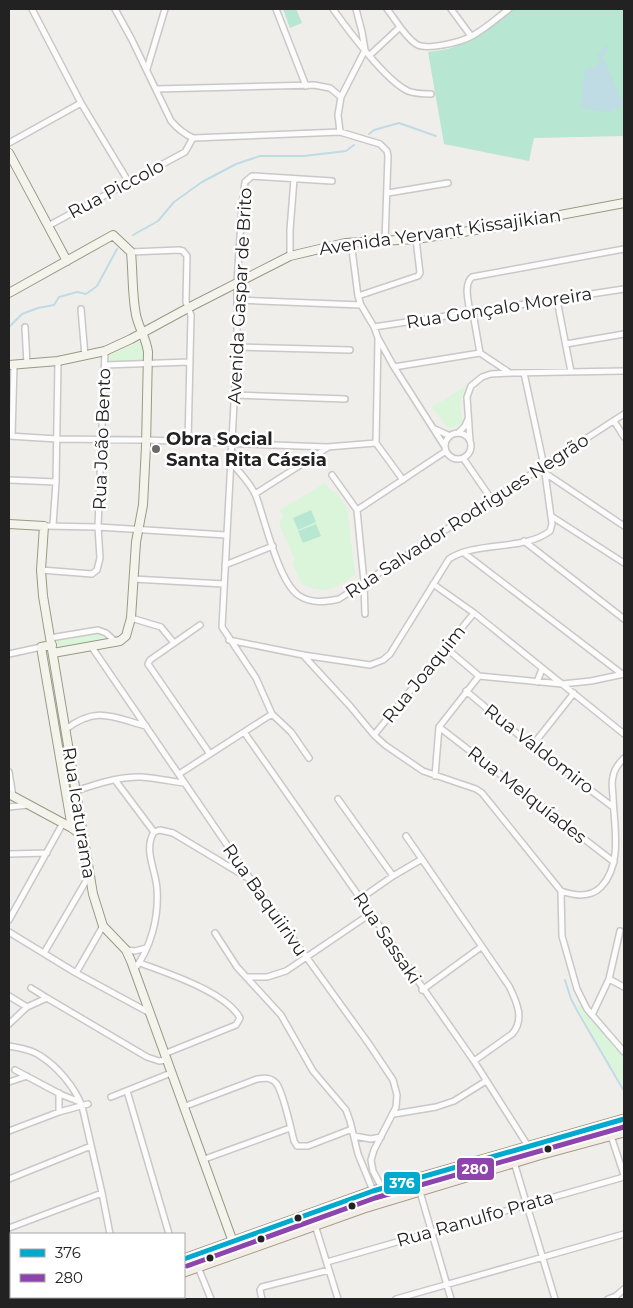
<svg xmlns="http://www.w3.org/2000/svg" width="633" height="1308" font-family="Montserrat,sans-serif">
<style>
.park{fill:#daf5da}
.pitch{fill:#b7e6d2}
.water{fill:#bfdbe3}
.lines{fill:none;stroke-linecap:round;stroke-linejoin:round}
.stream{stroke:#bfdbe3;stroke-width:2}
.street-casing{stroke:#c9c8c7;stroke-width:8}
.secondary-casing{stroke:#999a82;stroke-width:10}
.primary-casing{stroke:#a79c86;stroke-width:11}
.street{stroke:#fdfcfc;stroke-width:5}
.secondary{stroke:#f4f4ed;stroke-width:8}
.primary{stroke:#f3ede7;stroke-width:9}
.bus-1-casing{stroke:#fff;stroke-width:9}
.bus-2-casing{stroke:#fff;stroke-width:9}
.bus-1{stroke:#00a9ce;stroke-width:5}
.bus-2{stroke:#8e44ad;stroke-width:5}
.poi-dot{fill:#6a6968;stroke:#fff;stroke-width:2}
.bus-dot{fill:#222;stroke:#fff;stroke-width:2}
.labels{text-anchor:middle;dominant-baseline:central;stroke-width:5;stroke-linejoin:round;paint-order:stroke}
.street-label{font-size:18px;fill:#222;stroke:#fff}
.poi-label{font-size:18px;font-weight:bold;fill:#222;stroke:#fff;text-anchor:start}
.line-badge{stroke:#fff;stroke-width:2}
.badge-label{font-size:14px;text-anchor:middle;font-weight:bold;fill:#fff}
</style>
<rect width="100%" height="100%" fill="#f0eeeb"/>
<path class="park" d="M142,341L145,361L109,362V355Z
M469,384C458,399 459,406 464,423L448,429L432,407Z
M325,483L330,490L337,493L347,508L355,575L338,586L326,590L316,589L304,585L300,581L292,562L295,560L279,524L284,514L278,511Z
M96,632L107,641L55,651L53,638Z
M581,1005L621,1053L624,1062V1088L577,1007Z"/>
<path class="pitch" d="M283,9H296L302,23L290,28Z
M513,9H624V136L534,138L529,161L444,144L428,52L448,49L467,42Z
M311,510L316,522L298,530L293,518Z
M316,524L321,536L303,543L298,531Z"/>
<path class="water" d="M606,46L609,49L602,56L624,105L610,112L581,108L584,74L585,71L600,63L597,56Z"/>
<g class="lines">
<path class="stream" d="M369,134L374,130L399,123L436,136
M133,235L158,221L174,202L202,182L236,164L260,156H304L346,151L354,145
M9,327L22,314L38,308L54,305L59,297L77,292L86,294L97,286L117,249
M565,980L571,999L579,1014L624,1091"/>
<defs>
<path id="street" d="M32,9L81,103L128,181
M115,9L132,40L171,121C178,129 184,134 193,138L340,132L380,144L387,151L388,156L385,241
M276,9L306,86
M333,9C348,30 386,81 408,91C416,94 423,94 431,94
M387,9C396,20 404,36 416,44C426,51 461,42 472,36C485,29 497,18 509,9
M451,9L471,36
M370,55L400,27
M147,69L165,9
M156,89L314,85L330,88L341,97
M340,132L338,115L341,97L365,50L362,32L356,9
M9,143L81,103
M388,193L448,183
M48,226L185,152L193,138
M351,242L358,296L361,305L374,327L378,338L394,367L445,447
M131,252L179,250L183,251L187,256L186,302L191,315L188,442
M290,256V230L294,179
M358,296L418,276L420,273L416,239
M238,300L361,305
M557,300L571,372
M81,309L85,356
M473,313L480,353L510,373
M470,314C469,302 463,285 472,277L624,249
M25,327L27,364
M374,327L624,289
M378,339L376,443L403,480
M566,344L624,334
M237,347L350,350
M105,365L189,362
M394,367L480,353
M234,395L345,399
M614,421L624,437
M435,429L450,436
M458,433L465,426L468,419
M445 446a13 13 0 1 1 26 0a13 13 0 1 1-26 0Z
M9,436L57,439L146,440L327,447L376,443
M12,436L14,365
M470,441L467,397L471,386L482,377L491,374L510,373L624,371
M463,458L492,500
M231,462C239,472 251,484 256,496C265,520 278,580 298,595C311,604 325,602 339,599L624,414
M545,473L624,526
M332,475L357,510L364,582L365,614
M9,480L56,482
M255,494L327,448
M357,510L446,451
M551,516L624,563
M53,525L56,482L58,361
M44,526L98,527L226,535
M524,541L624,619
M464,553L622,674
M225,565L273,546
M41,570L92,574L97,570L100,558L98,527L105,351
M133,579L224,584
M433,584L474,613L624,734
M131,618L161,627L174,643
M200,625L150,660L148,664L210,754
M50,638L98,630L106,633L116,642
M229,640L303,655L370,665L383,660L390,654L449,559C475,541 525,551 550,531L552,524L544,466L524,373
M91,646L251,880L369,1044L393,1080L397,1095L396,1107L374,1150L371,1160L373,1171L382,1188
M446,648L479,676
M9,654L41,647
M303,655L350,706L374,735L385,745L423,771L476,789L482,793L561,891C575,896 590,898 601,887C623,864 614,826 613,797C613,791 611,784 613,777C614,769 619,763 624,758
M537,682L542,669
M466,691L532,746L613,807
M272,714L291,732L309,758
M439,727L614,862
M66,729C97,706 112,717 146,726
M244,732L474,1061L528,1146
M374,735L474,613
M532,746L574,693
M9,772L13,797
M179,774L272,714L256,678L222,627L237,347V283L242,206L245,182L252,176L332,181
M435,776L439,727L479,676L562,684L591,681L624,674
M115,780L154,832
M67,793C91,787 115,776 141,777C155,778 170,781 184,783
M338,799L393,876
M9,807L28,805
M406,836L509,986C517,1002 525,1020 512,1034L474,1061
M9,854L47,853
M561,891L562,936L577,989L587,1009L624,1052
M360,899L393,876L422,859
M9,920L63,823
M9,932L76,973L148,1012
M215,933L237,967L281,1015L313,1071L346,1110L350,1121L358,1154L378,1203
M126,950L135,951L146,948
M44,953L89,876
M140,963C167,973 226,992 240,1018L236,1025L164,1054
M134,970C151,948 159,917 157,889C156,870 143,850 154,832L160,830L173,833L248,878
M76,973L103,926
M247,977H267L286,971L370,914
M609,979L624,987
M31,988L47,998
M422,990L481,947
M9,996L27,1007
M592,1015L609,979L620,931
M9,1024L27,1007L47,998L147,1057L159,1061L167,1060
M9,1046C19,1048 30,1049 39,1055C57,1066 74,1086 82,1106L102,1193L110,1234
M15,1070L62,1095L80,1102
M9,1082L27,1076
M127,1091L169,1234
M111,1097L171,1073
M183,1107L257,1079C264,1078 271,1077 276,1083C283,1091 291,1129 294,1141L297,1146H308L352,1129
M59,1112V1093
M394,1114L436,1107L454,1101L486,1081
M607,1124L624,1175
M9,1131L59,1112L88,1104
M354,1136L371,1139L381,1137
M202,1160L290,1128
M514,1162L555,1299
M416,1178L451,1299
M9,1179L91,1146
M315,1225L338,1299
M9,1228L102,1193
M327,1262L624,1177
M198,1267L211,1299
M9,1277L11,1276
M150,1297L151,1299
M262,1299L260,1290L262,1287L329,1270
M396,1299L624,1234
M608,1299L616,1296L624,1289"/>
<path id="secondary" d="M9,153L67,261
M9,293L113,235L131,252C133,273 132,295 136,315C139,329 146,337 148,352L146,446L143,505L136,542L131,618L126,636L120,641L53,653
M9,365L58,361L105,351L131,339L188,308L290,256L345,243L416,239L502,226L624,203
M9,524L44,526L41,570L43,596L93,894L103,926L126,950L131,961L237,1253
M52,645L41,647L72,828
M9,794L72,828L84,837"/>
<path id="primary" d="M184,1259L373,1191L624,1119
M184,1272L364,1208L539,1155L624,1132
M71,1299L78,1297
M106,1299L112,1297"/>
</defs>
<use href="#street" class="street-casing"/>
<use href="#secondary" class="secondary-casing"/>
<use href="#primary" class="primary-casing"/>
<use href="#street" class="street"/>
<use href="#secondary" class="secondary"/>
<use href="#primary" class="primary"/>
<defs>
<path id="bus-1" d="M184,1259L373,1191L624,1119"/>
<path id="bus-2" d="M187,1266L375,1198L624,1127"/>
</defs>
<use href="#bus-1" class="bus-1-casing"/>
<use href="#bus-2" class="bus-2-casing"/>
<use href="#bus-1" class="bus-1"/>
<use href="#bus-2" class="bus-2"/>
</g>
<circle class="poi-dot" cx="156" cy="449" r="5"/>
<g class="bus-dot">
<circle cx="548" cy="1149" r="4.5"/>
<circle cx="352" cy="1206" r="4.5"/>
<circle cx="298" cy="1218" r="4.5"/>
<circle cx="261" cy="1239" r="4.5"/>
<circle cx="210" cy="1258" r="4.5"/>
</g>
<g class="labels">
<g class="street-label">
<text transform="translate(116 189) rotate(-28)">Rua Piccolo</text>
<text transform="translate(440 232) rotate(-8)">Avenida Yervant Kissajikian</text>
<text transform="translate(240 296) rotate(-87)">Avenida Gaspar de Brito</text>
<text transform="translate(499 308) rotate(-9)">Rua Gonçalo Moreira</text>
<text transform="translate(102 439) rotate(-88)">Rua João Bento</text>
<text transform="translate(467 516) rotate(-33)">Rua Salvador Rodrigues Negrão</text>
<text transform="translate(424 674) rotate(-51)">Rua Joaquim</text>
<text transform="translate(539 749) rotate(38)">Rua Valdomiro</text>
<text transform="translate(527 795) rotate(38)">Rua Melquíades</text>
<text transform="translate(79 813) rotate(81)">Rua Icaturama</text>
<text transform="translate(265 900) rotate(55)">Rua Baquiirivu</text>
<text transform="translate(387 938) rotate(56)">Rua Sassaki</text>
<text transform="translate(475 1219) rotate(-16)">Rua Ranulfo Prata</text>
</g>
<g class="poi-label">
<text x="166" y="439">Obra Social<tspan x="166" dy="21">Santa Rita Cássia</tspan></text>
</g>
</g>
<g class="line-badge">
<rect x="456" y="1157" width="39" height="24" rx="5" fill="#8e44ad"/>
<rect x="383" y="1171" width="38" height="24" rx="5" fill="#00a9ce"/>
</g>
<g class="badge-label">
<text x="475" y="1174">280</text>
<text x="402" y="1188">376</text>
</g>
<rect width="633" height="1308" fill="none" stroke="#222222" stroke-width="20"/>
<rect x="10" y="1233" width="175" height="65" fill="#ffffff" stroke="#a7a7a7"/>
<rect x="20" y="1249" width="25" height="8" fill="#00a9ce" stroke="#a7a7a7"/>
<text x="55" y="1258" font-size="15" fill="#222222">376</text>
<rect x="20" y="1274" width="25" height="8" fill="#8e44ad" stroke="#a7a7a7"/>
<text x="55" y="1283" font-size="15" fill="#222222">280</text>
</svg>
